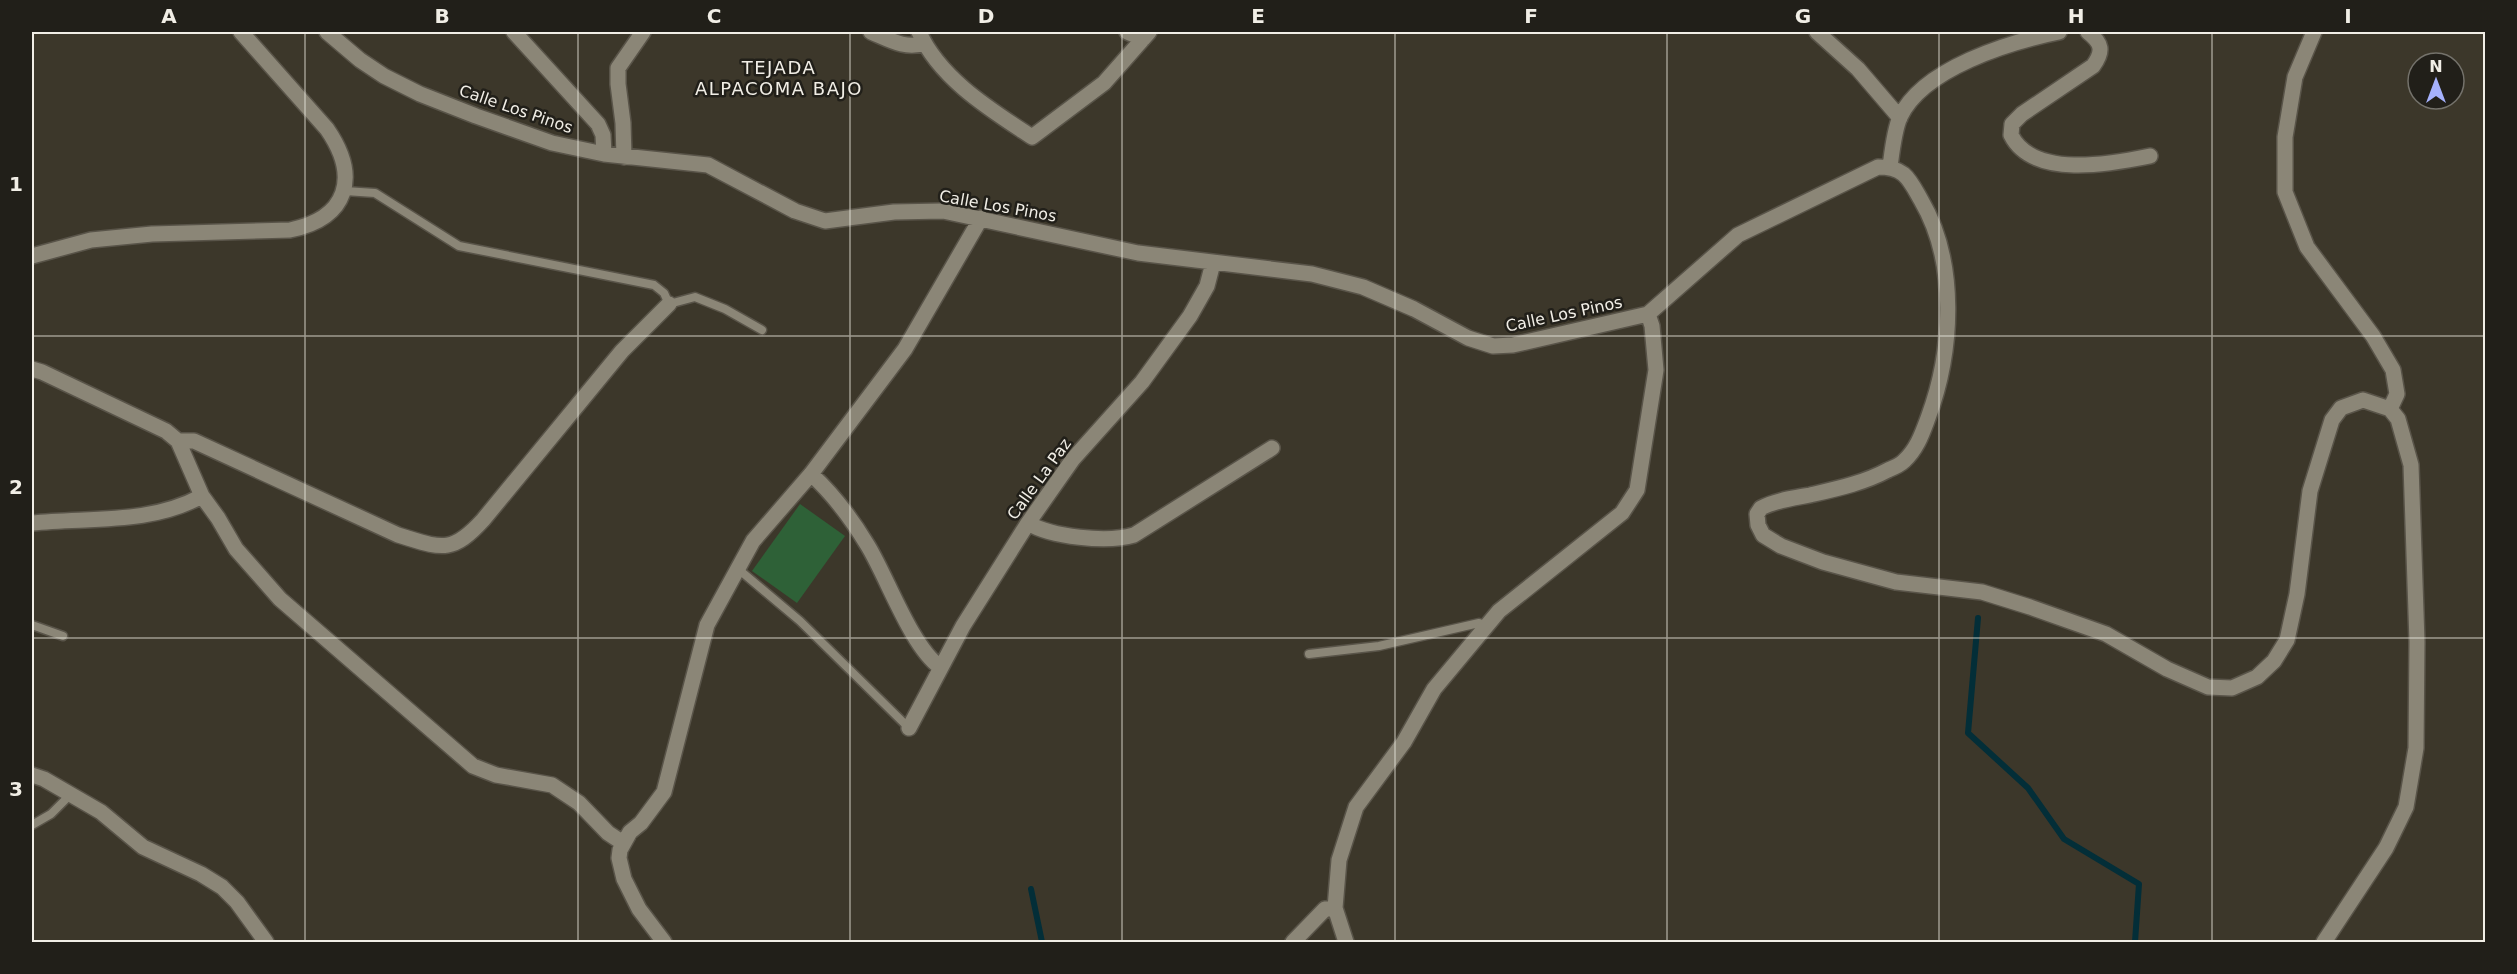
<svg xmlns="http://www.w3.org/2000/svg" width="2517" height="974" font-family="'DejaVu Sans',sans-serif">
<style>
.green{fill:#2e6137}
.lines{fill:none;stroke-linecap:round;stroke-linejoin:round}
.stream{stroke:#032e38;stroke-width:6}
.service-casing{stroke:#595449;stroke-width:11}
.minor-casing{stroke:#595449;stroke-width:18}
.service{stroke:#8b8677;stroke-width:8}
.minor{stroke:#8b8677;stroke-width:15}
.grid{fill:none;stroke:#f1eee6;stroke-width:1.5;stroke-opacity:0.55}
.labels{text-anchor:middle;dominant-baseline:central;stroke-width:5;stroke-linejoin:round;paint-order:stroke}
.street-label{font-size:16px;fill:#f1eee6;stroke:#211f19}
.neighbourhood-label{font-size:18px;letter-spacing:1.5px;fill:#f1eee6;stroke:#211f19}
.neatline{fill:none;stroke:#f1eee6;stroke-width:2}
.grid-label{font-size:20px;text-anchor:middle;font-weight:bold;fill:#f1eee6}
</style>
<rect width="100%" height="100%" fill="#3c372a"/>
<path class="green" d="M800,504L845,536L797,603L752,571Z"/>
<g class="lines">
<path class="stream" d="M1978,618L1968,733L2028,788L2064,839L2139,884L2135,942
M1031,889L1042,942"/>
<defs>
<path id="service" d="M345,191L375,193L459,246L654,285L664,293L669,304L695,297L725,309L762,330
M737,568L800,621L909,728
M32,625L63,636
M1309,654L1379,646L1479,623L1486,626
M32,825L51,814L71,794"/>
<path id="minor" d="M327,32L360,60L384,76L420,94L476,116L552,143L604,154L708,165L795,211L825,221L894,212L943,211L1138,253L1312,274L1363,287L1414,309L1468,338L1493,346L1513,345L1648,314L1738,235L1878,167C1905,167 1909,179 1921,200C1958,263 1953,351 1928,418C1922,434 1917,449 1904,461C1900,465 1893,468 1888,470C1864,483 1836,489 1810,495C1794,498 1776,500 1761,508L1757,514L1758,525L1763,535L1781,546L1823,562L1896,582L1982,592L2030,607L2106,634L2167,669L2208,687L2232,688L2257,677L2274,661L2287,640L2297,594L2310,491L2332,420L2341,408L2363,400L2390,409L2398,419L2411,465L2417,642L2416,748L2406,807L2386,848L2324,942
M514,32L598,124L603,135L604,154
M871,32C888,39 906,50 924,43
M919,32C940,79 991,110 1032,137L1104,83L1149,32
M1127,32L1143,39
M1817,32L1858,69L1900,118
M2088,32C2102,43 2104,51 2093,66L2022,114L2012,124L2011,135C2033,179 2111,164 2150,156
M2314,32L2295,77L2285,137V192L2307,247L2373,336L2393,370L2397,394L2390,409
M624,157L623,123L618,84V68L643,32
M1890,167C1892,152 1894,131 1900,117C1923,68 2010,42 2059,32
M32,256L91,240L152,234L290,230C348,218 360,177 327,129L241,32
M32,369L42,372L166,431L178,441L202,496L218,518L236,549L280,599L473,766L496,775L552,785L579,803L608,833L623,843
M178,441H194L398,535C441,548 451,555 483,520L622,351L669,304
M811,474C832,493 853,521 868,546C888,579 911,646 940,667
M32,523C89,517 149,525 202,496
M1028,523C1051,537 1107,543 1134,535L1272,448
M909,728L963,626L1028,523L1073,459L1142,382L1190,316L1207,286L1213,263
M32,775L44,779L101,812L143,847L201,874L222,887L237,902L266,942
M664,942L639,909L624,879L619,858L620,850L630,832L641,823L664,792L707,625L753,541L811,474L905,349L981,218
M1293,942L1325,909L1335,908
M1346,942L1335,908L1339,860L1356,807L1404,742L1434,689L1499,611L1622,513L1637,490L1656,370L1652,326L1648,314"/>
</defs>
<use href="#service" class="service-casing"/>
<use href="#minor" class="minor-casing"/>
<use href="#service" class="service"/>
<use href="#minor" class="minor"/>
</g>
<path class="grid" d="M305,32V942M578,32V942M850,32V942M1122,32V942M1395,32V942M1667,32V942M1939,32V942M2212,32V942M32,336H2486M32,638H2486"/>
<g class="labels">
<g class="street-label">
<text transform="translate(516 109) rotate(19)">Calle Los Pinos</text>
<text transform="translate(998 206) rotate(10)">Calle Los Pinos</text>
<text transform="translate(1564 314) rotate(-12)">Calle Los Pinos</text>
<text transform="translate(1039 479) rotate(-54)">Calle La Paz</text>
</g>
<g class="neighbourhood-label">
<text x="779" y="67">TEJADA<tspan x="779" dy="21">ALPACOMA BAJO</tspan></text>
</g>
</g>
<rect width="2517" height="974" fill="none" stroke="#211f19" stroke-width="66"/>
<g transform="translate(2436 81)"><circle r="28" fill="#211f19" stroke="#74726b" stroke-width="1.5"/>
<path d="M0-4.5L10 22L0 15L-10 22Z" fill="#a5b1fc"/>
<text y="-9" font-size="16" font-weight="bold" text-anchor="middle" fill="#f1eee6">N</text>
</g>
<rect x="33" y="33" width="2451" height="908" class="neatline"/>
<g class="grid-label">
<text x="169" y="23">A</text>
<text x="442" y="23">B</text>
<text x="714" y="23">C</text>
<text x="986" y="23">D</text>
<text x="1258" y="23">E</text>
<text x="1531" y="23">F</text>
<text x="1803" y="23">G</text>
<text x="2076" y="23">H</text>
<text x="2348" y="23">I</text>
<text x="16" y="191">1</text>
<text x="16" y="494">2</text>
<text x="16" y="796">3</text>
</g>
</svg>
